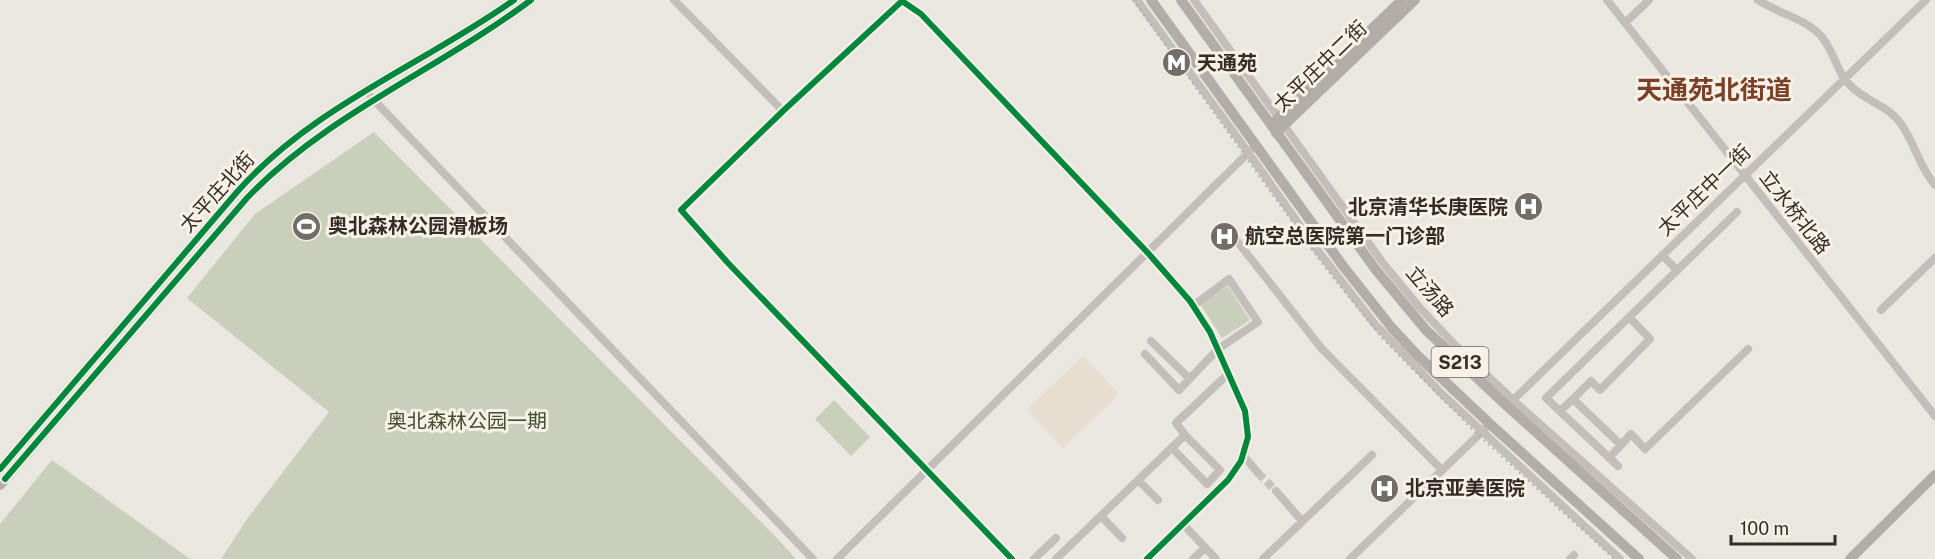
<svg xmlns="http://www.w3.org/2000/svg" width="1935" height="559" font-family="'Public Sans','Noto Sans SC',sans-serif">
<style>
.green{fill:#cacfbb}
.plaza{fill:#e8ded0}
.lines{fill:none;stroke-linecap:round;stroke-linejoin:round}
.minor-tunnel{stroke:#c5c1bb;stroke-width:8;stroke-dasharray:8 4;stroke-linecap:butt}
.minor{stroke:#c3beb9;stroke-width:8}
.major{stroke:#b2ada8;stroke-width:10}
.rail{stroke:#aba6a2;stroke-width:2;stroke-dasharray:1.5 4.5;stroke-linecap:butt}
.cycleway-casing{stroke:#f7f1e7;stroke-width:10}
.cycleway{stroke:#00873e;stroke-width:6}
.labels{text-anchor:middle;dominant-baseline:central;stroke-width:6;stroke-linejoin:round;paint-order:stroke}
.shield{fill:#f7f1e7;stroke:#6e6761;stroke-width:1.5}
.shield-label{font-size:18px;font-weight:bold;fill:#332c27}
.poi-label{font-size:20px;font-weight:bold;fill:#332c27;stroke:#f7f1e7;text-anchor:start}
.street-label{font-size:20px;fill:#332c27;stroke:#f7f1e7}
.park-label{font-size:20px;fill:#414f2e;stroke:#f7f1e7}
.district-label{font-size:26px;font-weight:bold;fill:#7a4128;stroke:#f7f1e7}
</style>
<rect width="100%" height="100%" fill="#eae6e0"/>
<path class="green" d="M374,132L776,537L796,559H221L247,519L329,412L187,298L255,214Z
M1228,286L1250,320L1222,338L1200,304Z
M834,400L870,437L851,456L815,419Z
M52,460L190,559H0V524Z"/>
<path class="plaza" d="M1083,356L1119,394L1063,448L1027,410Z"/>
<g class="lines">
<path class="minor-tunnel" d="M1258,473L1276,491"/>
<path class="minor" d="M674,0L783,111
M1137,0L1248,152L1315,247L1374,323L1443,395L1620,559
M1194,0L1383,263L1420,308L1454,344L1513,400L1692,559
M1607,0L1935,416
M1758,0C1779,14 1805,18 1822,37C1835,53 1837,75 1853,88C1868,102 1889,106 1901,124C1915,143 1919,167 1935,185
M1625,23L1649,0
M371,97L813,559
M1237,241L1322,349L1442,470
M1662,255L1677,270
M1881,310L1935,258
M1151,341L1189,378
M1145,354L1179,390L1218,349L1258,322L1229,279L1193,306
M1510,403L1926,0
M1560,411L1573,399
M1621,445L1631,434L1645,449L1748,349
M1172,448L1207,484L1220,470L1185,435
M1243,455L1258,473
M1609,458L1621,445L1573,399L1591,381L1600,390L1650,339L1629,317
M1618,466L1546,398L1737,212
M1138,480L1158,500
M1276,491L1302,521
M1101,516L1122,538
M1183,524L1216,559
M837,559L1252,149
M1012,559L728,263L681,210L783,111L902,1L921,14L1148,253L1190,301L1210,332L1245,411L1248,437L1241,461L1228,480L1147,559
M1034,559L1056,538
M1056,559L1185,435L1176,423L1228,374
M1193,559L1205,548
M1263,559L1372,455
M1350,559L1490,424
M1570,559L1574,555"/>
<path class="major" d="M1151,0L1343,266L1392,328L1418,356L1490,424L1639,559
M1181,0L1376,270L1426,330L1507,406L1677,559
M1271,125L1402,0
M1276,133L1415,0
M0,469L237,192C312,107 422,65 514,0
M0,485L247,198C327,114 439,69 531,0
M1850,559L1935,475"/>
<path class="rail" d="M1133,0L1323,265L1382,338L1473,430L1614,559"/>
<defs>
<path id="cycleway" d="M0,469L237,192C312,107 422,65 514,0
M5,479L247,198C327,114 439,69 531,0
M1012,559L728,263L681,210L783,111L902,1L921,14L1148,253L1190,301L1210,332L1245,411L1248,437L1241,461L1228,480L1147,559"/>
</defs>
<use href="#cycleway" class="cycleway-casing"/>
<use href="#cycleway" class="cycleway"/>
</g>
<defs>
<symbol id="metro-disc" viewBox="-11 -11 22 22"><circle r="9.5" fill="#736d68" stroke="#f7f1e7"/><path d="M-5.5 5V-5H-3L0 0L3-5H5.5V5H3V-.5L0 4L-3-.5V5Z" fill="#fff"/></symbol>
<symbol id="hospital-disc" viewBox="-11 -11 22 22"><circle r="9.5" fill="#736d68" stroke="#f7f1e7"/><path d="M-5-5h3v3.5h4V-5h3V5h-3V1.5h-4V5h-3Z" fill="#fff"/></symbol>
<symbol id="stadium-disc" viewBox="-11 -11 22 22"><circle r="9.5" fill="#736d68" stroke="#f7f1e7"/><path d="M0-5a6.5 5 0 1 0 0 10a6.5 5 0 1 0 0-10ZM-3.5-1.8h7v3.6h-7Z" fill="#fff"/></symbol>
</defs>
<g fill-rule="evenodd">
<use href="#metro-disc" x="1160" y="46" width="33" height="33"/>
<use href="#hospital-disc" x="1512" y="190" width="33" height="33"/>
<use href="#stadium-disc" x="290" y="210" width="33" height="33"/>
<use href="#hospital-disc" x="1208" y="220" width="33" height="33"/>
<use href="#hospital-disc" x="1368" y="472" width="33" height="33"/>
</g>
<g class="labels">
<rect class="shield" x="1431.5" y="347" width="57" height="30" rx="4.5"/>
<g class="shield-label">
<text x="1460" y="362">S213</text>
</g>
<g class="poi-label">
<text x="1197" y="63">天通苑</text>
<text x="1508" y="207" text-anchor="end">北京清华长庚医院</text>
<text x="328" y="226">奥北森林公园滑板场</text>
<text x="1245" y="236">航空总医院第一门诊部</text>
<text x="1405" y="488">北京亚美医院</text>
</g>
<g class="street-label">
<text transform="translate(1320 66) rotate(-44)">太平庄中二街</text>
<text transform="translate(1704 190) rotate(-44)">太平庄中一街</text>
<text transform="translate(217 192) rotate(-48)">太平庄北街</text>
<text transform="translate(1795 212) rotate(52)">立水桥北路</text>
<text transform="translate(1430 291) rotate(49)">立汤路</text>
</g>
<g class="park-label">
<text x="467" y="421">奥北森林公园一期</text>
</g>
<g class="district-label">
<text x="1714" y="89">天通苑北街道</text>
</g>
</g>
<path d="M1731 535v9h104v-9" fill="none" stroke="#332c27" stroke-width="3"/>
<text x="1740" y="535" font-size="18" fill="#332c27" stroke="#f7f1e7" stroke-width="4.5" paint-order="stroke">100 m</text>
</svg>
